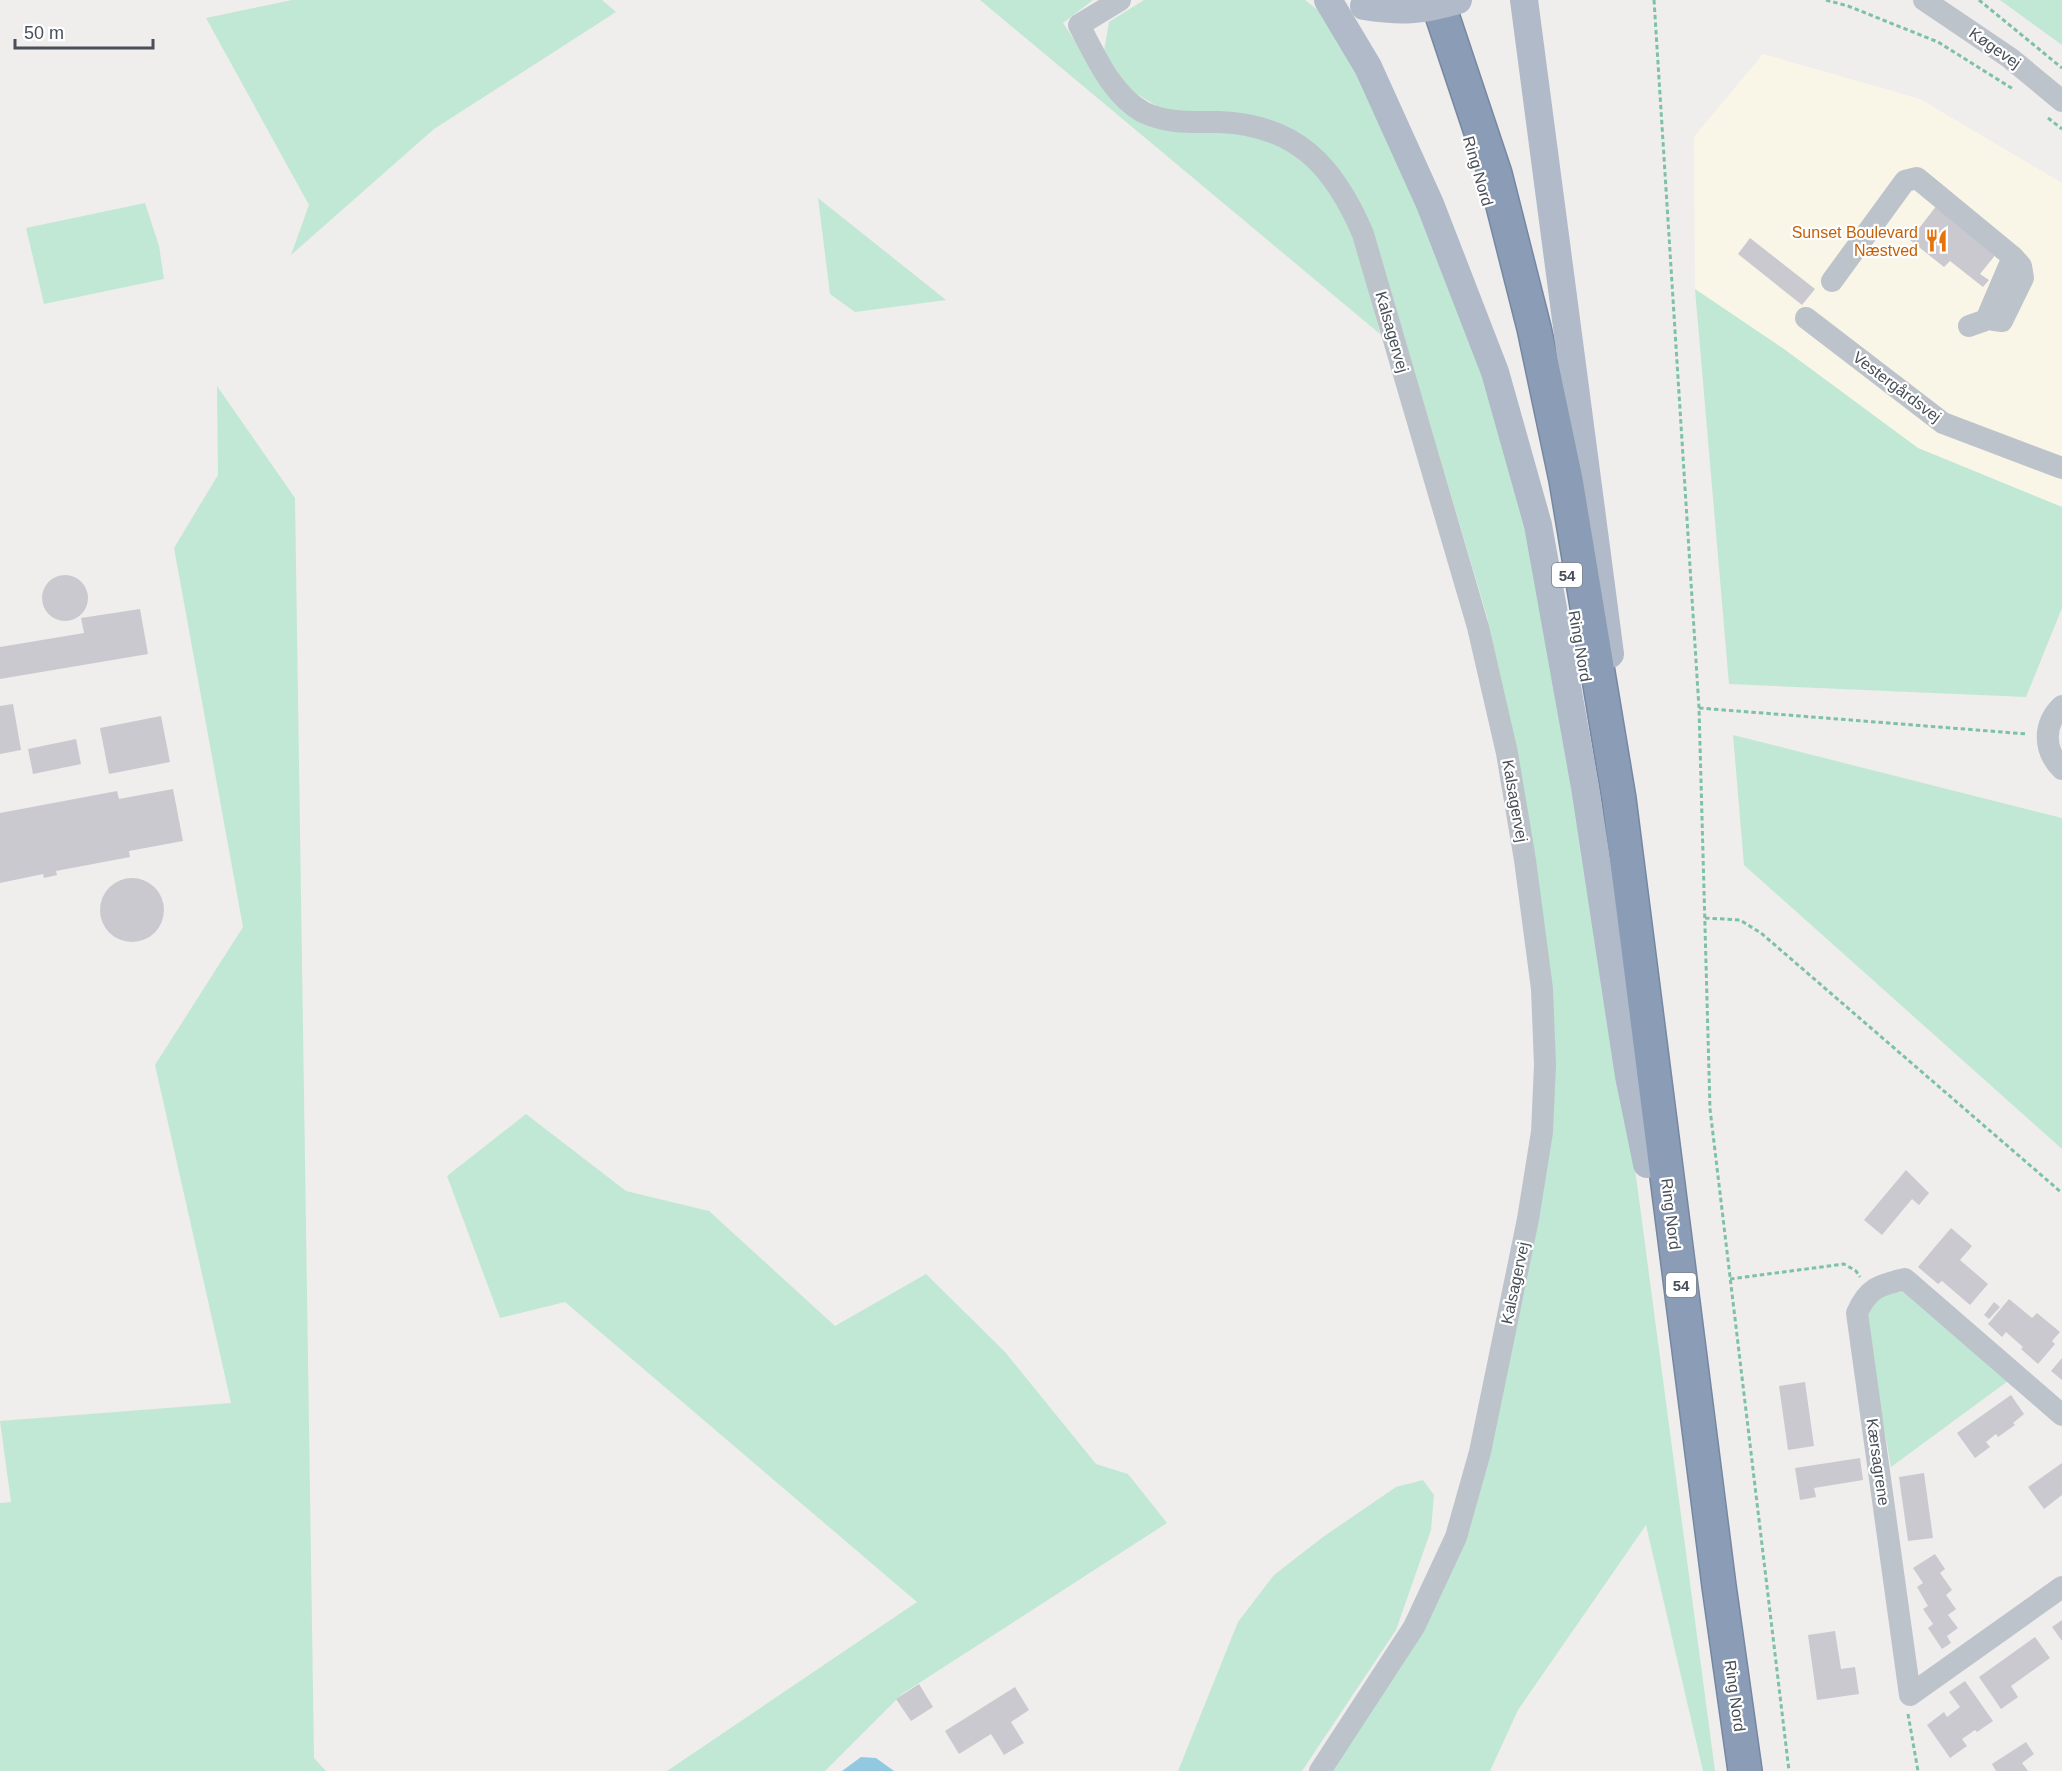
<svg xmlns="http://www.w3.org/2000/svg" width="2062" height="1771" font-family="Arial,sans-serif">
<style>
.commercial{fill:#f9f6e8}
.green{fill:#c1e8d4}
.water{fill:#93c9e0}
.building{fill:#c9c9cf}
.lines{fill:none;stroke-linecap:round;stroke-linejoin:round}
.highway-casing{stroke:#7687a2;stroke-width:36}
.path{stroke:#7dc2a6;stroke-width:3;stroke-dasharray:4.5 3;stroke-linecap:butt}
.minor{stroke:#bdc3cb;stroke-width:22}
.major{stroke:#b0bac9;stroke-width:28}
.highway{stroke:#8b9cb6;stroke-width:33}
.major-bridge{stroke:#b0bac9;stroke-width:28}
.labels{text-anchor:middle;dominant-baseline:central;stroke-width:4.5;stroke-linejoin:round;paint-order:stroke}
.shield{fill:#fff;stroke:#7f848a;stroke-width:1.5}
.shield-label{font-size:15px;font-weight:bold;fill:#484f58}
.street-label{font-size:16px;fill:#484f58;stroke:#fff}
.food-label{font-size:16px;fill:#c56008;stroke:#fff;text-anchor:end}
</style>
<rect width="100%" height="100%" fill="#f0eded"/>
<path class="commercial" d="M1763,54L1920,99L2062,183V507L1918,448L1695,289L1694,137Z"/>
<path class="green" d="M292,0H602L616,12L434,129L291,255L309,205L206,18Z
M980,0H1093L1063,23L1112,96L1227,130L1267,138L1303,158L1324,180L1356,234L1380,334Z
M1144,0H1305L1332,21L1361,71L1487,377L1531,533L1635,1169L1715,1771H1703L1646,1525L1518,1710L1490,1771H1327L1465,1534L1552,1130L1551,986L1488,620L1373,232L1312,143L1168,113L1129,89L1104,51L1109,22Z
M2000,0H2062V45Z
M818,198L946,300L855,312L830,294Z
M145,203L159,246L164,279L44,304L26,228Z
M1695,289L1784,349L1918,448L2062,507V608L2026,697L1729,684Z
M217,386L295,498L314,1758L326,1771H0V1503L11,1502L0,1421L231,1403L155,1065L243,927L174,548L218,475Z
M1733,735L2062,818V1149L1744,865Z
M526,1114L626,1191L709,1211L835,1326L926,1274L1005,1352L1096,1464L1128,1474L1167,1523L902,1694L825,1771H667L917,1602L565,1302L500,1318L447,1176Z
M1903,1290L2008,1381L1891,1467L1864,1317L1871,1300Z
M1423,1480L1434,1495L1431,1530L1396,1630L1302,1771H1178L1238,1622L1274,1575L1323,1537L1396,1487Z"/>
<path class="water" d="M861,1757L876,1758L894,1771H842Z"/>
<path class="building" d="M1937,205L1997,253L1980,274L1989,280L1983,287L1950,261L1944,267L1910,240Z
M1750,238L1815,289L1802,305L1738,254Z
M42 598a23 23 0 1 1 46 0a23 23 0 1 1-46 0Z
M140,609L148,654L0,679V647L84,633L81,618Z
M13,704L21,750L0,754V706Z
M161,716L170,762L109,774L100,728Z
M76,739L81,764L33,774L28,749Z
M173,789L183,841L129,851L130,857L56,871L57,875L44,878L43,874L0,883V813L117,791L119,799Z
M100 910a32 32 0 1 1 64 0a32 32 0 1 1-64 0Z
M1906,1170L1929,1193L1919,1205L1912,1199L1882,1235L1864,1220Z
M1951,1228L1972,1246L1960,1260L1988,1284L1970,1305L1942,1281L1938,1284L1918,1267Z
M2009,1299L2032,1318L2037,1313L2060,1332L2052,1341L2055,1344L2038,1364L2021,1349L2023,1347L2006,1332L2002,1337L1988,1324Z
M1994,1302L2000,1307L1989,1319L1984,1315Z
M2062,1358V1380L2051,1371Z
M1805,1382L1814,1446L1788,1450L1779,1386Z
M2011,1395L2024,1414L2013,1423L2015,1425L1998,1437L1996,1434L1986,1442L1990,1447L1975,1458L1957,1433Z
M1860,1458L1863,1480L1814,1488L1816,1497L1800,1500L1795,1468Z
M2062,1463V1495L2044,1509L2028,1487Z
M1924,1473L1933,1538L1908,1541L1899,1477Z
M1935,1554L1945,1569L1940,1573L1952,1590L1946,1595L1956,1609L1948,1615L1958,1628L1947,1636L1951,1643L1942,1649L1928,1628L1933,1624L1923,1609L1928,1606L1917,1587L1923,1583L1913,1568Z
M2062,1620V1641L2052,1627Z
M1835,1631L1841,1669L1855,1667L1859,1694L1817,1700L1808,1635Z
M2035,1637L2050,1658L2011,1686L2018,1697L2001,1709L1979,1677Z
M1965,1681L1993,1721L1977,1732L1975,1730L1962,1739L1967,1746L1950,1758L1927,1725L1944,1712L1947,1717L1960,1707L1949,1692Z
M919,1684L933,1707L911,1721L896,1699Z
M1015,1687L1029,1710L1011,1722L1024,1743L1004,1755L991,1734L959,1754L945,1731Z
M2026,1742L2034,1754L2022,1763L2028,1771H1996L1992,1764Z"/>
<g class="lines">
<defs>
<path id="highway" d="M1437,0L1495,174L1534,328L1566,480L1619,799L1719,1586L1745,1771"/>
</defs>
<use href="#highway" class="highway-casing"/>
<path class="path" d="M1654,0L1699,708L1710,1109L1789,1771
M1826,0L1848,6L1938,42L2013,89
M1979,0L2062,68
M2048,118L2062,129
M1699,708L2027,734
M1705,918L1740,920L1761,933L2062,1193
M1730,1279L1844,1264L1856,1271L1860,1277
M1908,1714L1918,1771"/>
<path class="minor" d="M1120,0L1079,25C1095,55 1112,95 1143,112C1167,124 1193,122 1219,122C1297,125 1334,166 1363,234L1478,627L1507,753L1525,860L1542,989L1545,1065L1542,1132L1528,1219L1480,1452L1456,1537L1414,1627L1320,1771
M1924,0L2010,58L2062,101
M1832,281L1905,181L1917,178L2013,257L1986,320L1969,326
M1806,318L1943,423L2062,468
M1994,320L2002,321L2023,278L2021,266L2013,257
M2062,706C2043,724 2043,750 2062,769
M2062,1415L1905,1279C1879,1285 1868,1288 1857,1313L1910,1695L2062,1587"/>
<path class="major" d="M1328,0L1368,67L1430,204L1495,372L1538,525L1585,787L1629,1076L1647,1164
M1524,0L1610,654"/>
<use href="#highway" class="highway"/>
<path class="major-bridge" d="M1364,6C1402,12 1420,11 1458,0"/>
</g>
<defs>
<symbol id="restaurant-bare" viewBox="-9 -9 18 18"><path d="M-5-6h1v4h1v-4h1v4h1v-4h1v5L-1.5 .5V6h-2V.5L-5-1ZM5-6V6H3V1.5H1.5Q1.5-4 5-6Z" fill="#e8710a" stroke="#fff" stroke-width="2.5" paint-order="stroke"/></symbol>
</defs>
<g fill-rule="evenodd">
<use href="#restaurant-bare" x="1920" y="224" width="33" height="33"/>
</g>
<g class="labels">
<g class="shield">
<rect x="1552" y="563" width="30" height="24" rx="4.5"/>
<rect x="1666" y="1273" width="30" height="24" rx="4.5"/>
</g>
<g class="shield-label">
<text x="1567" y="575">54</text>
<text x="1681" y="1285">54</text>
</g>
<g class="street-label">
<text transform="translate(1995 48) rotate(35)">Køgevej</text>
<text transform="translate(1478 171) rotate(74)">Ring Nord</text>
<text transform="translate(1392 332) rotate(74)">Kalsagervej</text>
<text transform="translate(1897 387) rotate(37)">Vestergårdsvej</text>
<text transform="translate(1580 646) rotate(80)">Ring Nord</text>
<text transform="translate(1515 801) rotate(80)">Kalsagervej</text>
<text transform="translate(1671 1214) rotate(83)">Ring Nord</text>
<text transform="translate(1515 1283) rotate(-78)">Kalsagervej</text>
<text transform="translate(1878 1462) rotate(82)">Kærsagrene</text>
<text transform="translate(1735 1696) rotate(82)">Ring Nord</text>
</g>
<g class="food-label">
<text x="1918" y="232">Sunset Boulevard<tspan x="1918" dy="18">Næstved</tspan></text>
</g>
</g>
<path d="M15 39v9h138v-9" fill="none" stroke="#484f58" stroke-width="3"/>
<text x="24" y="39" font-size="18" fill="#484f58" stroke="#ffffff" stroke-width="4.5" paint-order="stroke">50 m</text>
</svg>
